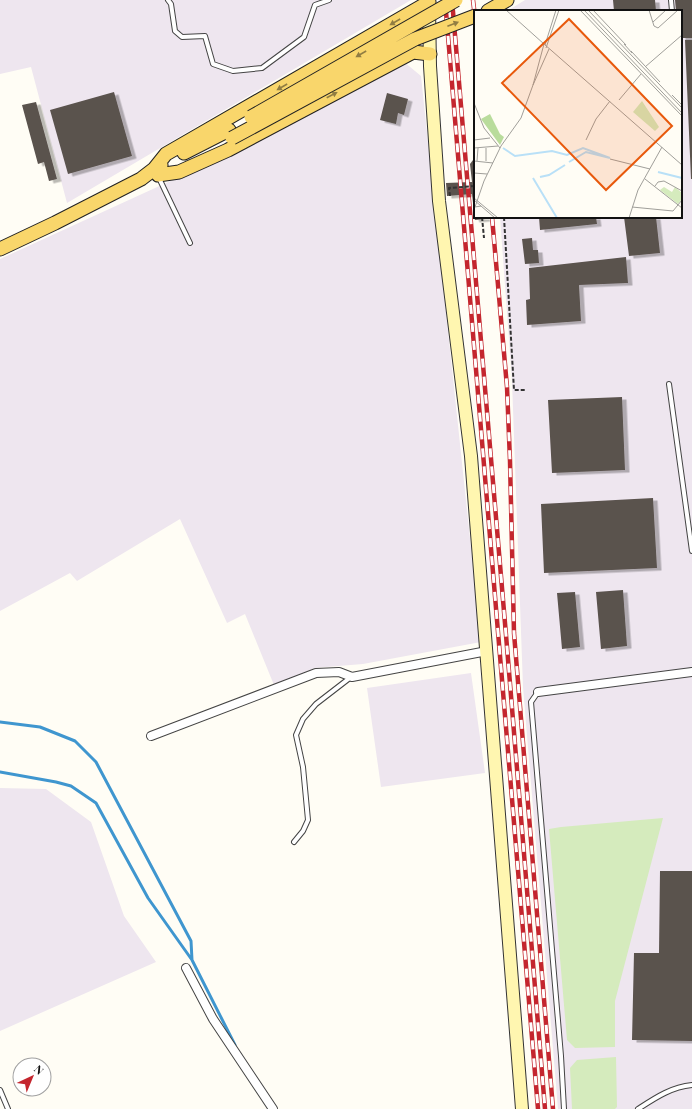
<svg xmlns="http://www.w3.org/2000/svg" width="692" height="1109" font-family="'Playfair Display',serif">
<style>
.industrial{fill:#eee6ef}
.green{fill:#d5ebbd}
.lines{fill:none;stroke-linecap:round;stroke-linejoin:round}
.stream{stroke:#3f96cf;stroke-width:3}
.building{fill:#5a524d;filter:url(#shadow)}
.lane-casing{stroke:#444;stroke-width:6}
.street-casing{stroke:#444;stroke-width:10}
.secondary-casing{stroke:#333;stroke-width:14}
.primary-casing{stroke:#222;stroke-width:15}
.path{stroke:#333;stroke-width:2;stroke-dasharray:4 2;stroke-linecap:butt}
.lane{stroke:#fff;stroke-width:4}
.street{stroke:#fff;stroke-width:8}
.secondary{stroke:#fff6b0;stroke-width:12}
.primary{stroke:#f9d66b;stroke-width:13}
.rail-casing{stroke:#c4262e;stroke-width:4.5}
.rail{stroke:#fff;stroke-width:3;stroke-dasharray:9;stroke-linecap:butt}
.primary-bridge-casing{stroke:#222;stroke-width:15;stroke-linecap:butt}
.path-bridge{stroke:#333;stroke-width:2;stroke-dasharray:4 2;stroke-linecap:butt}
.primary-bridge{stroke:#f9d66b;stroke-width:13}
.oneway{fill:#917d42}
.inset-river{fill:none;stroke:#b9e0f7;stroke-width:2}
.inset-road{fill:none;stroke:#a09f9a;stroke-width:1}
.view{fill:#e8590c;fill-opacity:0.15;stroke:#e8590c;stroke-width:2}
.inset-edge{fill:none;stroke:#111;stroke-width:2}
</style>
<defs>
<filter id="shadow"><feDropShadow dx="4.5" dy="2.5" stdDeviation="0" flood-color="#0004"/></filter>
</defs>
<rect width="100%" height="100%" fill="#fffdf5"/>
<path class="industrial" d="M0,0H411L67,203L31,67L0,74Z
M525,0H692V1109H558L523,687L512,381L500,217H681V11H507Z
M403,61L421,76L481,642L363,664L314,668L276,690L245,614L227,623L180,519L77,581L70,573L0,611V259L214,161Z
M471,673L485,773L381,787L367,688Z
M0,788L46,789L91,822L124,916L156,962L0,1031Z"/>
<path class="green" d="M663,818L615,1001V1047L575,1048L567,1040L549,829L561,827Z
M616,1057L617,1107L615,1109H572L570,1068L577,1060Z"/>
<g class="lines">
<path class="stream" d="M0,722L40,727L75,741L96,762L191,941L192,960
M0,772L56,782L71,786L96,803L148,898L192,960L235,1045"/>
</g>
<path class="building" d="M613,0H655L656,11H614Z
M675,0H692V38H681V11H676Z
M685,40H692V179H691Z
M114,92L132,156L68,174L50,110Z
M387,93L408,99L404,115L398,113L396,124L380,120Z
M36,102L57,179L49,181L44,162L38,164L22,105Z
M475,155V212H474L472,194L447,196L446,183L472,182L470,164L473,160V156Z
M474,217H485L486,219L475,220Z
M539,217H596L597,224L540,230Z
M624,217H656L660,253L629,256Z
M532,238L533,250H538L539,263L525,264L522,239Z
M626,257L628,283L579,285L581,321L527,325L526,300L530,299L529,268Z
M622,397L625,470L552,473L548,400Z
M653,498L657,568L544,573L541,504Z
M623,590L627,646L601,649L596,592Z
M575,592L580,647L562,649L557,593Z
M660,871H692V1041L632,1040L634,953H659Z"/>
<g class="lines">
<defs>
<path id="lane" d="M168,0L171,4L175,31L182,37L205,36L213,64L233,71L262,68L304,37L315,5L329,0
M671,0L672,11
M159,178L190,243
M669,384L692,551
M538,692L531,702L561,1056L564,1109
M294,842L303,831L308,820L303,767L296,735L303,719L316,704L351,677
M0,1090L8,1109
M638,1109C655,1098 671,1087 692,1085"/>
<path id="street" d="M538,692L692,672
M151,736L316,673L339,672L352,677L487,651
M186,968L213,1019L273,1109"/>
<path id="secondary" d="M429,7L430,66L439,201L471,456L522,1109"/>
<path id="primary" d="M429,2L166,154L154,169L158,175L179,172L228,150L413,52L430,54
M488,11L507,0
M184,153L229,130
M0,249L55,223L141,179L154,169L161,165"/>
</defs>
<use href="#lane" class="lane-casing"/>
<use href="#street" class="street-casing"/>
<use href="#secondary" class="secondary-casing"/>
<use href="#primary" class="primary-casing"/>
<path class="path" d="M474,131L475,139
M482,217L484,238
M504,217L514,390H525"/>
<use href="#lane" class="lane"/>
<use href="#street" class="street"/>
<use href="#secondary" class="secondary"/>
<use href="#primary" class="primary"/>
<defs>
<path id="rail" d="M445,0L538,1109
M452,0L506,635L545,1109
M473,0L475,17
M492,217L507,387L510,461L514,633L553,1109"/>
</defs>
<use href="#rail" class="rail-casing"/>
<use href="#rail" class="rail"/>
<defs>
<path id="primary-bridge" d="M251,117L456,0
M232,138L415,39L475,16"/>
</defs>
<use href="#primary-bridge" class="primary-bridge-casing"/>
<path class="path-bridge" d="M450,196L449,188L475,186"/>
<use href="#primary-bridge" class="primary-bridge"/>
</g>
<defs><path id="oneway-solid" d="M-6-.8H1V-3.2L6.5 0L1 3.2V.8H-6Z"/></defs>
<g class="oneway">
<use href="#oneway-solid" transform="translate(395 22) rotate(150)"/>
<use href="#oneway-solid" transform="translate(453 24) rotate(-21)"/>
<use href="#oneway-solid" transform="translate(361 54) rotate(150)"/>
<use href="#oneway-solid" transform="translate(282 87) rotate(150)"/>
<use href="#oneway-solid" transform="translate(332 95) rotate(-28)"/>
</g>
<g transform="translate(474 10)">
<rect width="208" height="208" fill="#fffdf5"/>
<path d="M168,91L185,117L181,121L159,102ZM190,177L198,182L201,177L208,183V189L204,194L186,180Z" fill="#d5ebbd"/>
<path d="M16,104L26,124L30,127L26,135L7,109Z" fill="#b9dc9c"/>
<path class="inset-river" d="M29,138L41,146L78,141L93,145L109,138L136,148M95,152L112,142L136,148M184,162L208,168M66,167L75,165L91,155M59,168L83,208"/>
<path class="inset-road" d="M32,0L70,34M106,0L208,106M110,0L208,103M114,0L208,98M119,0L152,35M175,0L180,16L184,18L204,0M179,12L192,0M150,34L158,43M71,35L82,0M72,38L85,0M75,39L59,75L70,34L208,155M157,41L186,72M171,57L208,25M198,85L208,95M145,90L167,64M0,93L10,118L26,138M0,130L16,128M112,130L122,109L136,91M0,138L24,136M136,149L176,159M0,151L19,153M3,151L4,138M12,151V138M0,163L13,164M171,169L208,198M181,176L184,172L190,171L208,181M0,188L24,208M0,190L21,208M7,196L1,197L10,171L27,136L47,108L59,75M158,197L199,201L208,190M155,208L164,180L188,137"/>
<path class="view" d="M95,9L198,116L132,180L28,73Z"/>
<rect width="208" height="208" class="inset-edge"/>
</g>
<g transform="translate(32 1077) rotate(44)"><circle r="19" fill="#ffffff" stroke="#a0a0a0"/>
<path d="M0-3L7 15L0 10L-7 15Z" fill="#c4262e"/>
<text y="-6" font-size="11" font-weight="bold" text-anchor="middle" fill="#111111">N</text>
</g>
</svg>
